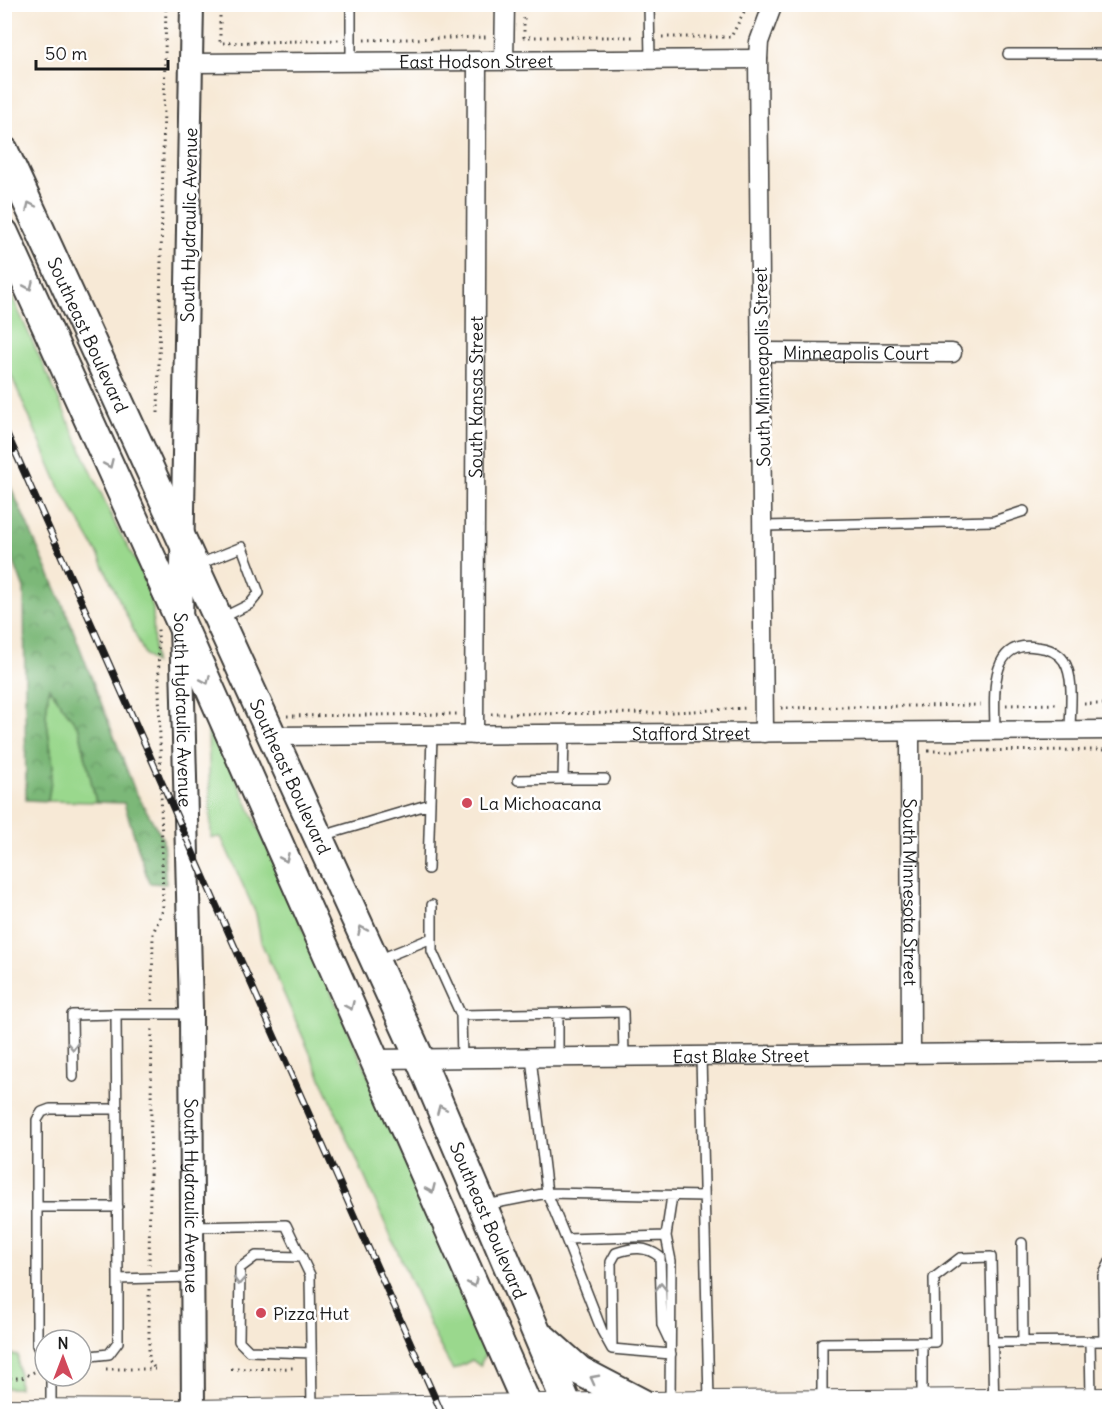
<svg xmlns="http://www.w3.org/2000/svg" width="1114" height="1421" font-family="Delius,sans-serif">
<style>
.grass{fill:#9ad88d;stroke:#5b7a54;stroke-width:1.5}
.forest{fill:url(#forest-crowns);stroke:#4c6a4a;stroke-width:1.5}
.lines{fill:none;stroke-linecap:round;stroke-linejoin:round}
.service-casing{stroke:#3d3b38;stroke-width:12}
.minor-casing{stroke:#3d3b38;stroke-width:21}
.tertiary-casing{stroke:#3d3b38;stroke-width:26}
.secondary-casing{stroke:#3d3b38;stroke-width:28}
.primary-casing{stroke:#3d3b38;stroke-width:32}
.path{stroke:#3d3b38;stroke-width:3;stroke-dasharray:1.5 4.5;stroke-linecap:butt}
.service{stroke:#fff;stroke-width:9}
.minor{stroke:#fff;stroke-width:18}
.tertiary{stroke:#fff;stroke-width:22}
.secondary{stroke:#fff;stroke-width:26}
.primary{stroke:#fff;stroke-width:28}
.rail-casing{stroke:#1c1c1c;stroke-width:7}
.rail{stroke:#fff;stroke-width:4.5;stroke-dasharray:14;stroke-linecap:butt}
.oneway{stroke:#999}
.poi-dot{fill:#d1495b;stroke:#fff;stroke-width:2}
.labels{text-anchor:middle;dominant-baseline:central;stroke-width:5;stroke-linejoin:round;paint-order:stroke}
.street-label{font-size:18px;fill:#1c1c1c;stroke:#fff}
.poi-label{font-size:18px;fill:#1c1c1c;stroke:#fff;text-anchor:start}
</style>
<defs>
<pattern id="forest-crowns" width="20" height="18" patternUnits="userSpaceOnUse" patternTransform="scale(1.5)"><rect width="20" height="18" fill="#7bb878"/><path d="M2 6a3 3 0 1 1 6 0M12 15a3 3 0 1 1 6 0" fill="none" stroke="#649562"/></pattern>
</defs>
<rect width="100%" height="100%" fill="#fff"/>
<filter id="ink" filterUnits="userSpaceOnUse"><feTurbulence type="fractalNoise" baseFrequency=".0167" numOctaves="2"/><feDisplacementMap in="SourceGraphic" scale="12" xChannelSelector="R" yChannelSelector="G"/><feConvolveMatrix kernelMatrix="1 2 1 2 8 2 1 2 1" color-interpolation-filters="sRGB"/></filter>
<filter id="wash" filterUnits="userSpaceOnUse"><feTurbulence type="fractalNoise" baseFrequency=".008" numOctaves="4" result="noise"/><feDisplacementMap in="SourceGraphic" scale="24" xChannelSelector="R" yChannelSelector="G"/><feGaussianBlur stdDeviation="1.35" result="paint"/><feColorMatrix in="noise" values="0 0 0 0 0 0 0 0 0 0 0 0 0 0 0 0 0 1.4 0 .05"/><feComposite in="paint" operator="in"/></filter>
<g filter="url(#wash)">
<rect width="100%" height="100%" fill="#f7e9d6"/>
<path class="grass" d="M5,281L116,526L142,572L153,608L154,663L145,655L98,554L60,488L5,361Z
M49,687L79,728L96,802L48,801L53,766L46,715Z
M212,724L485,1338L487,1349L480,1366L472,1360L453,1370L436,1339L261,942L256,914L221,837L211,838L208,731Z
M5,1354L18,1355L19,1388H5Z"/>
<path class="forest" d="M5,474L67,614L135,791L163,839L166,884L149,883L124,803L96,802L79,728L49,688L46,715L53,766L48,801L26,800L24,589L5,538Z"/>
</g>
<g filter="url(#ink)">
<g class="lines">
<defs>
<path id="service" d="M351,4V62
M649,4L650,60
M1008,54H1110
M764,526L994,521L1024,511
M197,565L242,547L259,593L250,604L222,618
M995,731C995,700 987,639 1036,647C1047,648 1058,652 1064,661C1075,679 1070,710 1070,730
M564,735L563,779H605
M518,780L563,779
M322,836L430,804
M428,869L432,735
M432,938V951L461,1015L623,1012L624,1057
M378,960L432,938V905
M558,1014V1057
M461,1015L462,1059
M701,1056L709,1401
M73,1077L72,1015L116,1014
M486,1205L547,1193L531,1058
M37,1207H118
M192,1227L286,1225L310,1275L312,1408
M666,1236L672,1196
M566,1239L547,1193L704,1196
M1022,1243L1023,1342
M302,1257L256,1256L240,1268L239,1341L249,1351L311,1353
M118,1279L116,1014H191
M1090,1341L1091,1398
M1104,1341L1103,1276L1110,1262
M922,1342V1400
M993,1342L1110,1341
M612,1347L611,1262L616,1253C633,1247 646,1246 660,1257L662,1325L670,1342
M612,1349L602,1331L566,1239L666,1236L671,1261L670,1403
M612,1349L671,1354
M45,1355L41,1354L37,1345V1120L42,1112L50,1109H117
M81,1357L109,1354L118,1342V1279L191,1277
M51,1376V1409
M822,1402V1343L935,1342L934,1278L960,1258L991,1257L994,1416"/>
<g id="minor">
<path d="M504,61L505,4"/>
<path id="s1" d="M192,63L758,59"/>
<path id="s2" d="M762,352L952,353"/>
<path id="s3" d="M910,732L911,1053"/>
<path d="M764,733L758,59L759,42L773,4"/>
<path id="s4" d="M474,735L477,62"/>
<path id="s5" d="M273,736L1110,730"/>
<path id="s6" d="M372,1059L1110,1052"/>
</g>
<g id="tertiary">
<path id="s7" d="M192,4L181,623L191,1010L193,1416"/>
</g>
<path id="secondary" d="M4,1412L193,1413L709,1404L1110,1401"/>
<g id="primary">
<path id="s8" d="M4,151L420,1059L572,1416"/>
<path d="M4,233L181,623L532,1416"/>
<path d="M544,1339L580,1371L647,1406L636,1416"/>
</g>
</defs>
<use href="#service" class="service-casing"/>
<use href="#minor" class="minor-casing"/>
<use href="#tertiary" class="tertiary-casing"/>
<use href="#secondary" class="secondary-casing"/>
<use href="#primary" class="primary-casing"/>
<path class="path" d="M220,4V43L340,40
M524,18V37H637
M662,37H731L748,4
M364,40L487,37
M158,413L166,4
M1084,704H1110
M1006,705L1060,704
M781,708L982,705
M491,714L656,713L748,708
M287,716L457,714
M928,751L1110,750
M152,1001L153,933L163,910L158,628
M149,1265L152,1025
M149,1289V1360L155,1369
M106,1369H155
M231,1369L297,1368
M4,1378H22L40,1369"/>
<use href="#service" class="service"/>
<use href="#minor" class="minor"/>
<use href="#tertiary" class="tertiary"/>
<use href="#secondary" class="secondary"/>
<use href="#primary" class="primary"/>
<defs>
<path id="rail" d="M4,427L443,1416"/>
</defs>
<use href="#rail" class="rail-casing"/>
<use href="#rail" class="rail"/>
</g>
<defs><path id="oneway-chevron" d="M-2-3.5L2.5 0L-2 3.5" fill="none" stroke-width="1.6" stroke-linecap="round" stroke-linejoin="round" transform="scale(1.5)"/></defs>
<g class="oneway">
<use href="#oneway-chevron" transform="translate(30 206) rotate(-115)"/>
<use href="#oneway-chevron" transform="translate(29 286) rotate(66)"/>
<use href="#oneway-chevron" transform="translate(109 464) rotate(66)"/>
<use href="#oneway-chevron" transform="translate(206 680) rotate(66)"/>
<use href="#oneway-chevron" transform="translate(285 858) rotate(66)"/>
<use href="#oneway-chevron" transform="translate(362 930) rotate(-114)"/>
<use href="#oneway-chevron" transform="translate(350 1006) rotate(66)"/>
<use href="#oneway-chevron" transform="translate(73 1046) rotate(88)"/>
<use href="#oneway-chevron" transform="translate(441 1109) rotate(-113)"/>
<use href="#oneway-chevron" transform="translate(431 1189) rotate(66)"/>
<use href="#oneway-chevron" transform="translate(239 1281) rotate(93)"/>
<use href="#oneway-chevron" transform="translate(473 1283) rotate(66)"/>
<use href="#oneway-chevron" transform="translate(661 1287) rotate(-91)"/>
<use href="#oneway-chevron" transform="translate(594 1379) rotate(-152)"/>
</g>
</g>
<g class="poi-dot">
<circle cx="467" cy="803" r="6"/>
<circle cx="261" cy="1313" r="6"/>
</g>
<g class="labels">
<g class="street-label">
<text stroke="none"><textPath href="#s1" startOffset="284">East Hodson Street</textPath></text>
<text transform="translate(189 225) rotate(-89)">South Hydraulic Avenue</text>
<text stroke="none"><textPath href="#s8" startOffset="202">Southeast Boulevard</textPath></text>
<text stroke="none"><textPath href="#s2" startOffset="94">Minneapolis Court</textPath></text>
<text transform="translate(762 367) rotate(-91)">South Minneapolis Street</text>
<text stroke="none"><textPath href="#s4" startOffset="338">South Kansas Street</textPath></text>
<text stroke="none"><textPath href="#s7" startOffset="706">South Hydraulic Avenue</textPath></text>
<text stroke="none"><textPath href="#s5" startOffset="418">Stafford Street</textPath></text>
<text stroke="none"><textPath href="#s8" startOffset="688">Southeast Boulevard</textPath></text>
<text stroke="none"><textPath href="#s3" startOffset="160">South Minnesota Street</textPath></text>
<text stroke="none"><textPath href="#s6" startOffset="369">East Blake Street</textPath></text>
<text stroke="none"><textPath href="#s7" startOffset="1192">South Hydraulic Avenue</textPath></text>
<text stroke="none"><textPath href="#s8" startOffset="1174">Southeast Boulevard</textPath></text>
</g>
<g class="poi-label">
<text x="479" y="803">La Michoacana</text>
<text x="273" y="1313">Pizza Hut</text>
</g>
</g>
<rect width="1114" height="1421" fill="none" stroke="#fff" stroke-width="24"/>
<g transform="translate(63 1358)"><circle r="28" fill="#ffffff" stroke="#a4a4a4" stroke-width="1.5"/>
<path d="M0-4.5L10 22L0 15L-10 22Z" fill="#d1495b"/>
<text y="-9" font-size="16" font-weight="bold" text-anchor="middle" fill="#1c1c1c">N</text>
</g>
<path d="M36 60v9h132v-9" fill="none" stroke="#1c1c1c" stroke-width="3"/>
<text x="45" y="60" font-size="18" fill="#1c1c1c" stroke="#ffffff" stroke-width="4.5" paint-order="stroke">50 m</text>
</svg>
